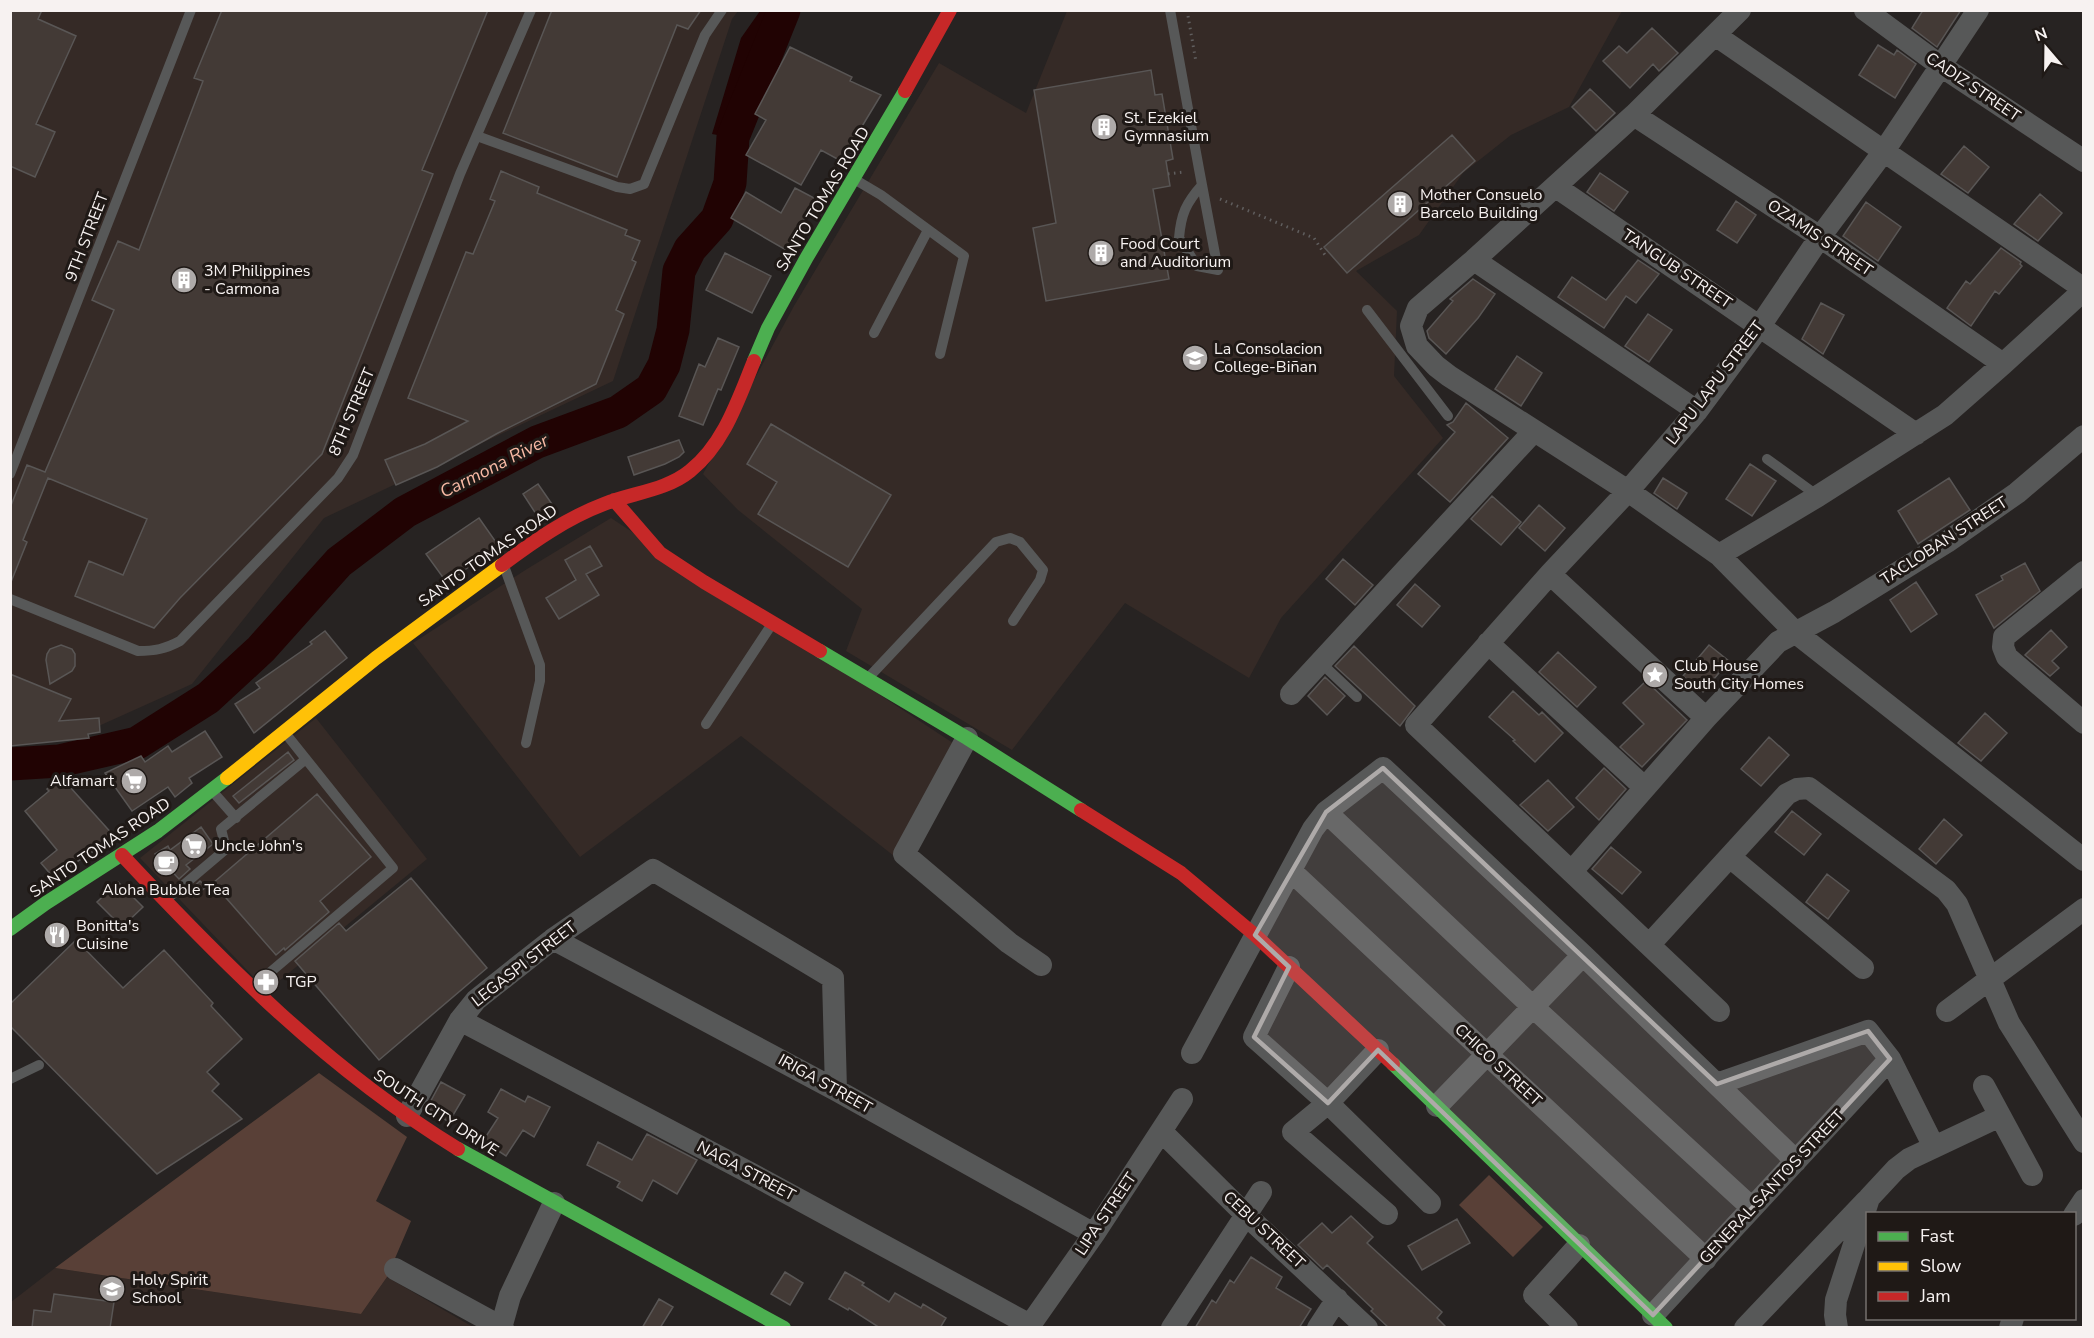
<svg xmlns="http://www.w3.org/2000/svg" width="2094" height="1338" font-family="'Nunito Sans',sans-serif">
<style>
.built{fill:#352a26}
.green{fill:#594037}
.water{fill:#210303}
.lines{fill:none;stroke-linecap:round;stroke-linejoin:round}
.river{stroke:#210303;stroke-width:33}
.building{fill:#433a36;stroke:#595655;stroke-width:1.5}
.path{stroke:#605e5e;stroke-width:3;stroke-dasharray:1.5 4.5;stroke-linecap:butt}
.lane{stroke:#575858;stroke-width:10}
.street{stroke:#575858;stroke-width:22}
.fast{stroke:#4caf50;stroke-width:14}
.slow{stroke:#ffc107;stroke-width:14}
.jam{stroke:#c62828;stroke-width:14}
.marked{fill:#aeaaa9;fill-opacity:0.2;stroke:#aeaaa9;stroke-width:4.5;stroke-linejoin:round}
.labels{text-anchor:middle;dominant-baseline:central;stroke-width:6;stroke-linejoin:round;paint-order:stroke}
.street-label{font-size:16px;fill:#f7f2f1;stroke:#1f1916}
.poi-label{font-size:16px;fill:#f7f2f1;stroke:#1f1916;text-anchor:start}
.water-label{font-size:18px;font-style:italic;fill:#f8baa5;stroke:#1f1916}
</style>
<rect width="100%" height="100%" fill="#272322"/>
<path class="built" d="M11,11H738L732,19L613,381L324,518L192,684L92,729L11,735Z
M1067,11H1622L1569,107L1511,135L1463,173L1419,235L1356,271L1397,311L1394,376L1443,438L1281,618L1249,678L1125,603L1012,750L846,651L862,609L738,510L703,474L794,306L939,63L1026,113Z
M611,518L956,745L894,856L741,736L580,857L413,643L527,569Z
M316,718L427,859L267,991L140,858Z
M55,1268L361,1314L387,1277L473,1327L11,1328V1302Z"/>
<path class="green" d="M319,1073L407,1137L376,1201L411,1221L387,1277L361,1314L55,1268Z
M1489,1175L1543,1227L1513,1257L1459,1205Z"/>
<path class="water" d="M760,11H800L768,72L740,139L712,134L741,38Z"/>
<g class="lines">
<path class="river" d="M10,764L59,761L137,743L208,698L261,649L339,562L405,512L537,442L618,412L651,389L664,365L673,330L679,271L690,249L717,219L730,183L733,137L784,10"/>
</g>
<path class="building" d="M10,10H42L38,19L76,36L36,124L55,132L35,177L10,166Z
M222,10H488L422,170L433,174L322,454L180,598L154,628L75,596L89,561L123,575L147,519L48,478L23,540L27,542L11,582L10,508L27,465L45,472L114,310L92,300L118,241L139,250L203,81L194,78Z
M552,10H701L688,29L677,25L617,177L503,133Z
M1923,10H1961L1937,47L1912,28Z
M1652,28L1678,53L1659,71L1653,64L1630,88L1603,61L1619,46L1627,53Z
M1878,45L1894,55L1897,50L1916,64L1895,98L1859,75Z
M790,47L852,77L850,81L881,95L841,161L821,150L801,185L746,155L766,120L755,114Z
M1151,70L1155,95L1162,94L1173,159L1166,161L1170,186L1153,189L1169,279L1046,301L1033,228L1056,223L1034,90Z
M1590,89L1615,113L1596,131L1572,107Z
M1452,135L1475,161L1347,273L1324,247Z
M1964,146L1989,167L1968,193L1941,174Z
M501,171L539,187L537,193L627,230L625,235L640,241L632,260L636,262L616,310L624,314L596,384L498,433L437,467L396,485L385,460L425,444L468,421L408,398L466,252L473,254L495,201L490,199Z
M1600,173L1628,192L1614,211L1587,192Z
M795,188L816,199L786,250L731,218L746,192L781,213Z
M2040,194L2062,213L2038,241L2014,224Z
M1736,201L1756,215L1737,243L1717,230Z
M1866,202L1901,227L1878,261L1843,236Z
M2001,248L2021,262L2020,264L2022,266L1999,294L1995,291L1971,326L1947,308L1966,281L1970,284Z
M725,253L771,276L752,313L706,290Z
M1638,260L1659,274L1636,303L1626,296L1604,328L1558,297L1572,277L1606,300Z
M1473,279L1495,294L1478,318L1446,354L1429,338L1427,331L1453,301L1450,299Z
M1821,303L1844,315L1823,354L1802,339Z
M1648,314L1672,330L1649,362L1625,346Z
M718,338L739,347L721,390L718,389L703,425L679,416L699,364L705,367Z
M1517,356L1542,373L1521,406L1495,389Z
M1466,403L1508,438L1450,502L1418,474L1455,432L1447,425L1453,422Z
M771,424L891,495L848,567L758,514L777,482L747,464Z
M679,440L684,452L679,457L665,464L634,475L628,457Z
M1750,464L1776,481L1752,516L1726,499Z
M1663,478L1687,493L1677,509L1654,493Z
M1949,478L1970,510L1918,544L1898,511Z
M538,484L554,507L538,517L523,494Z
M1492,496L1521,522L1501,545L1471,519Z
M1539,505L1565,528L1545,551L1519,528Z
M479,518L498,545L447,583L426,554Z
M590,546L602,566L586,574L599,595L559,619L546,598L576,580L565,560Z
M1343,559L1373,585L1355,605L1326,579Z
M2025,563L2040,591L1994,628L1976,595L2003,580L2001,576Z
M1916,582L1937,614L1911,632L1890,600Z
M1415,584L1440,606L1422,627L1397,605Z
M2051,630L2067,647L2052,661L2059,668L2050,676L2025,655Z
M325,631L347,658L254,733L235,704L260,688L256,683L312,644L310,642Z
M61,645L72,649L75,654V666L72,671L50,684L46,660L47,654L50,649Z
M1709,645L1729,661L1703,692L1683,676Z
M1354,646L1415,706L1400,726L1335,666Z
M1558,652L1596,687L1577,707L1539,672Z
M10,674L71,699L59,721L99,718L100,732L88,734L89,738L10,746Z
M1325,677L1345,696L1327,715L1308,696Z
M1646,681L1687,720L1642,767L1620,747L1644,724L1623,703Z
M1513,691L1539,715L1542,712L1563,733L1535,762L1513,741L1515,740L1489,717Z
M1985,713L2007,733L1981,761L1958,743Z
M205,731L222,757L189,778L192,783L175,797L168,787L132,811L105,773L141,756L145,762L168,746L172,752Z
M1769,737L1789,755L1761,786L1741,769Z
M288,752L294,760L239,803L233,796Z
M1604,768L1626,789L1599,820L1576,798Z
M61,777L114,836L105,844L53,877L41,863L57,850L25,811L49,791L47,789Z
M1548,780L1574,807L1548,831L1520,805Z
M317,794L371,857L320,901L329,912L285,950L284,948L276,955L213,883Z
M1792,811L1821,834L1804,855L1775,832Z
M1944,819L1962,835L1936,864L1919,849Z
M201,827L213,844L186,865L190,869L179,879L155,854L168,846L170,850Z
M1611,847L1641,872L1622,894L1592,869Z
M1827,874L1849,891L1828,919L1806,902Z
M411,878L487,968L379,1060L295,961L339,923L346,931Z
M200,881L206,887L194,897L189,891Z
M118,882L143,907L122,927L97,902Z
M76,940L123,988L164,950L213,1003L211,1006L242,1039L207,1072L219,1084L212,1091L242,1119L157,1174L10,1026V1004Z
M441,1082L465,1095L449,1122L427,1108Z
M501,1089L525,1102L528,1096L550,1107L534,1137L523,1130L506,1156L483,1141L498,1118L488,1112Z
M647,1134L697,1160L677,1194L653,1180L642,1201L617,1187L620,1182L587,1165L598,1142L632,1160Z
M1351,1216L1373,1237L1367,1243L1442,1312L1437,1318L1447,1328H1389L1371,1311L1373,1309L1327,1265L1323,1269L1298,1245L1322,1223L1332,1233Z
M1457,1219L1470,1243L1422,1270L1408,1246Z
M1251,1257L1282,1277L1276,1288L1311,1309L1299,1328H1195L1212,1300L1216,1303L1230,1280L1234,1283Z
M785,1272L803,1283L790,1305L771,1294Z
M845,1272L864,1283L862,1285L889,1302L895,1293L921,1308L923,1304L946,1318L940,1328H880L849,1308L848,1310L829,1299Z
M54,1294L114,1302L110,1328H32L34,1310L51,1312Z
M659,1299L673,1307L660,1328H642Z"/>
<g class="lines">
<path class="path" d="M1187,10L1196,62
M1168,174L1184,172
M1220,199L1314,238L1325,255"/>
<path class="lane" d="M1170,10L1199,169L1218,270L1197,266L1179,238C1181,214 1186,203 1202,185
M477,136L617,187L630,189L644,184L705,35L722,10
M854,179L881,195L964,256L940,354
M1367,310L1448,416
M874,333L928,230
M1767,459L1818,496
M10,474L191,10
M504,566L540,665V681L526,743
M10,599L138,651C155,651 165,649 180,641L338,478L353,455L460,174L531,10
M1320,662L1357,697
M870,676L996,542L1010,538L1020,542L1043,570L1040,580L1013,621
M706,724L772,624
M214,793L236,818
M167,899L226,849L221,829L306,759
M254,986L393,868L286,734
M10,1079L39,1065"/>
<path class="street" d="M1740,10L1634,115L1474,260L1418,308L1411,326L1417,346L1436,366L1449,376L1628,491L1719,555L1795,632L2084,860
M1865,10L1941,66L2084,161
M1715,35L2084,289
M1634,115L1820,237L2003,364
M1556,187L1916,434
M1474,260L1697,411
M1719,555L1818,496L1945,415L2003,364L2084,290
M2084,572L2004,637L2003,647L2007,657L2084,723
M1550,574L1706,718
M1488,643L1644,787
M1291,694L1534,431
M967,738L904,854L1009,943L1041,965
M1326,812L1533,1007L1752,1208
M1730,857L1863,968
M1291,871L1706,1259
M1572,871L1706,718L1778,642L1834,612L1947,542L2017,493L2084,436
M553,939L836,1090L1094,1234
M1649,945L1787,794L1797,789L1809,788L1946,890L1957,904L2009,1023L2084,1142
M1289,967L1254,1037L1328,1103L1430,1203
M1719,1011L1416,725L1550,574L1628,491L1697,411L1760,326L1820,237L1884,151L1978,10
M1947,1011L2084,909
M460,1020L750,1173L1030,1325
M1378,1050L1328,1103L1293,1132L1387,1214
M1192,1053L1313,829L1326,812L1383,768L1583,955L1796,1161
M1717,1084L1868,1031L1890,1059L1934,1147
M1984,1086L2032,1175
M1437,1106L1583,955
M407,1116L460,1020L476,1000L553,939L653,870L833,978L836,1090
M1162,1132L1246,1215L1367,1328
M2074,1215L2084,1200
M395,1269L503,1328
M1653,1315L1890,1059
M501,1328L510,1296L554,1203
M1028,1328L1094,1234L1182,1099
M1172,1328L1261,1192
M1318,1328L1337,1299
M1567,1328L1534,1295L1579,1245
M1745,1328L1866,1201
M1837,1328L1835,1315L1836,1300L1869,1198L1896,1169L1909,1159L2000,1116
M2010,1328L2013,1318"/>
<path class="fast" d="M754,361L768,328L807,257L905,91
M820,651L967,738L1081,810
M10,929L46,903L158,831L227,778
M1393,1064L1666,1328
M458,1149L784,1328"/>
<path class="slow" d="M227,778L376,658L502,565"/>
<path class="jam" d="M905,91L950,10
M614,500L660,553L704,582L820,651
M502,565C534,541 567,518 604,504C632,493 667,490 690,471C724,444 738,400 754,361
M1081,810L1181,873L1255,935L1393,1064
M122,855C225,965 329,1070 458,1149"/>
</g>
<path class="marked" d="M1383,768L1717,1084L1868,1031L1890,1059L1653,1315L1378,1050L1328,1103L1254,1037L1289,967L1255,935L1326,812Z"/>
<defs>
<symbol id="building-disc" viewBox="-11 -11 22 22"><circle r="9.5" fill="#aeaaa9" stroke="#1f1916"/><path d="M-4-6H4V6H1V3H-1V6H-4ZM-2.5-4.3h1.7v1.8h-1.7ZM.8-4.3h1.7v1.8H.8ZM-2.5-1h1.7V.8h-1.7ZM.8-1h1.7V.8H.8Z" fill="#fff"/></symbol>
<symbol id="university-disc" viewBox="-11 -11 22 22"><circle r="9.5" fill="#aeaaa9" stroke="#1f1916"/><path d="M0-5L7-2L0 1L-7-2ZM-4 1L0 2.5L4 1V4Q0 6-4 4Z" fill="#fff"/></symbol>
<symbol id="sight-disc" viewBox="-11 -11 22 22"><circle r="9.5" fill="#aeaaa9" stroke="#1f1916"/><path d="M0-6L1.8-2.2L6-1.7L2.9 1.2L3.7 5.4L0 3.3L-3.7 5.4L-2.9 1.2L-6-1.7L-1.8-2.2Z" fill="#fff"/></symbol>
<symbol id="supermarket-disc" viewBox="-11 -11 22 22"><circle r="9.5" fill="#aeaaa9" stroke="#1f1916"/><path d="M-6-5.5h2.5l.6 2H6L4.5 2H-2.5L-4.4-4H-6ZM-1.5 3.2a1.3 1.3 0 1 0 .1 0ZM3 3.2a1.3 1.3 0 1 0 .1 0Z" fill="#fff"/></symbol>
<symbol id="cafe-disc" viewBox="-11 -11 22 22"><circle r="9.5" fill="#aeaaa9" stroke="#1f1916"/><path d="M-5.5-4.5H6V0H3Q3 3.5 0 3.5H-2.5Q-5.5 3.5-5.5 0ZM3-3.2v2h1.7v-2ZM-6 4.5H4V6H-6Z" fill="#fff"/></symbol>
<symbol id="restaurant-disc" viewBox="-11 -11 22 22"><circle r="9.5" fill="#aeaaa9" stroke="#1f1916"/><path d="M-5-6h1v4h1v-4h1v4h1v-4h1v5L-1.5 .5V6h-2V.5L-5-1ZM5-6V6H3V1.5H1.5Q1.5-4 5-6Z" fill="#fff"/></symbol>
<symbol id="pharmacy-disc" viewBox="-11 -11 22 22"><circle r="9.5" fill="#aeaaa9" stroke="#1f1916"/><path d="M-2-6h4v4h4v4h-4v4h-4v-4h-4v-4h4Z" fill="#fff"/></symbol>
<symbol id="school-disc" viewBox="-11 -11 22 22"><circle r="9.5" fill="#aeaaa9" stroke="#1f1916"/><path d="M0-5L7-2L0 1L-7-2ZM-4 1L0 2.5L4 1V4Q0 6-4 4Z" fill="#fff"/></symbol>
</defs>
<g fill-rule="evenodd">
<use href="#building-disc" x="1089" y="112" width="30" height="30"/>
<use href="#building-disc" x="1385" y="189" width="30" height="30"/>
<use href="#building-disc" x="1086" y="238" width="30" height="30"/>
<use href="#building-disc" x="169" y="265" width="30" height="30"/>
<use href="#university-disc" x="1180" y="343" width="30" height="30"/>
<use href="#sight-disc" x="1640" y="660" width="30" height="30"/>
<use href="#supermarket-disc" x="119" y="766" width="30" height="30"/>
<use href="#supermarket-disc" x="179" y="831" width="30" height="30"/>
<use href="#cafe-disc" x="151" y="848" width="30" height="30"/>
<use href="#restaurant-disc" x="42" y="920" width="30" height="30"/>
<use href="#pharmacy-disc" x="251" y="967" width="30" height="30"/>
<use href="#school-disc" x="97" y="1274" width="30" height="30"/>
</g>
<g class="labels">
<g class="street-label">
<text transform="translate(1973 87) rotate(34)">CADIZ STREET</text>
<text transform="translate(823 199) rotate(-59)">SANTO TOMAS ROAD</text>
<text transform="translate(87 237) rotate(-69)">9TH STREET</text>
<text transform="translate(1820 238) rotate(34)">OZAMIS STREET</text>
<text transform="translate(1677 269) rotate(34)">TANGUB STREET</text>
<text transform="translate(1715 383) rotate(-53)">LAPU LAPU STREET</text>
<text transform="translate(352 412) rotate(-67)">8TH STREET</text>
<text transform="translate(1944 541) rotate(-33)">TACLOBAN STREET</text>
<text transform="translate(488 556) rotate(-35)">SANTO TOMAS ROAD</text>
<text transform="translate(100 848) rotate(-34)">SANTO TOMAS ROAD</text>
<text transform="translate(524 964) rotate(-38)">LEGASPI STREET</text>
<text transform="translate(1498 1065) rotate(43)">CHICO STREET</text>
<text transform="translate(825 1084) rotate(29)">IRIGA STREET</text>
<text transform="translate(436 1113) rotate(33)">SOUTH CITY DRIVE</text>
<text transform="translate(746 1171) rotate(28)">NAGA STREET</text>
<text transform="translate(1772 1187) rotate(-47)">GENERAL SANTOS STREET</text>
<text transform="translate(1106 1214) rotate(-56)">LIPA STREET</text>
<text transform="translate(1264 1230) rotate(43)">CEBU STREET</text>
</g>
<g class="poi-label">
<text x="1124" y="118">St. Ezekiel<tspan x="1124" dy="18">Gymnasium</tspan></text>
<text x="1420" y="195">Mother Consuelo<tspan x="1420" dy="18">Barcelo Building</tspan></text>
<text x="1120" y="244">Food Court<tspan x="1120" dy="18">and Auditorium</tspan></text>
<text x="204" y="271">3M Philippines<tspan x="204" dy="18">- Carmona</tspan></text>
<text x="1214" y="349">La Consolacion<tspan x="1214" dy="18">College-Biñan</tspan></text>
<text x="1674" y="666">Club House<tspan x="1674" dy="18">South City Homes</tspan></text>
<text x="114" y="781" text-anchor="end">Alfamart</text>
<text x="214" y="846">Uncle John's</text>
<text x="166" y="890" text-anchor="middle">Aloha Bubble Tea</text>
<text x="76" y="926">Bonitta's<tspan x="76" dy="18">Cuisine</tspan></text>
<text x="286" y="982">TGP</text>
<text x="132" y="1280">Holy Spirit<tspan x="132" dy="18">School</tspan></text>
</g>
<g class="water-label">
<text transform="translate(494 466) rotate(-27)">Carmona River</text>
</g>
</g>
<rect width="2094" height="1338" fill="none" stroke="#f7f2f1" stroke-width="24"/>
<rect x="1866" y="1212" width="210" height="108" fill="#1f1916" stroke="#75706e" stroke-width="1.5"/>
<rect x="1878" y="1232" width="30" height="9" fill="#4caf50" stroke="#75706e" stroke-width="1.5"/>
<text x="1920" y="1242" font-size="18" fill="#f7f2f1">Fast</text>
<rect x="1878" y="1262" width="30" height="9" fill="#ffc107" stroke="#75706e" stroke-width="1.5"/>
<text x="1920" y="1272" font-size="18" fill="#f7f2f1">Slow</text>
<rect x="1878" y="1292" width="30" height="9" fill="#c62828" stroke="#75706e" stroke-width="1.5"/>
<text x="1920" y="1302" font-size="18" fill="#f7f2f1">Jam</text>
<g transform="translate(2046 48) rotate(340)" stroke="#1f1916" stroke-width="4.5" paint-order="stroke">
<path d="M0-4.5L10 22L0 15L-10 22Z" fill="#f7f2f1"/>
<text y="-9" font-size="16" font-weight="bold" text-anchor="middle" fill="#f7f2f1">N</text>
</g>
</svg>
